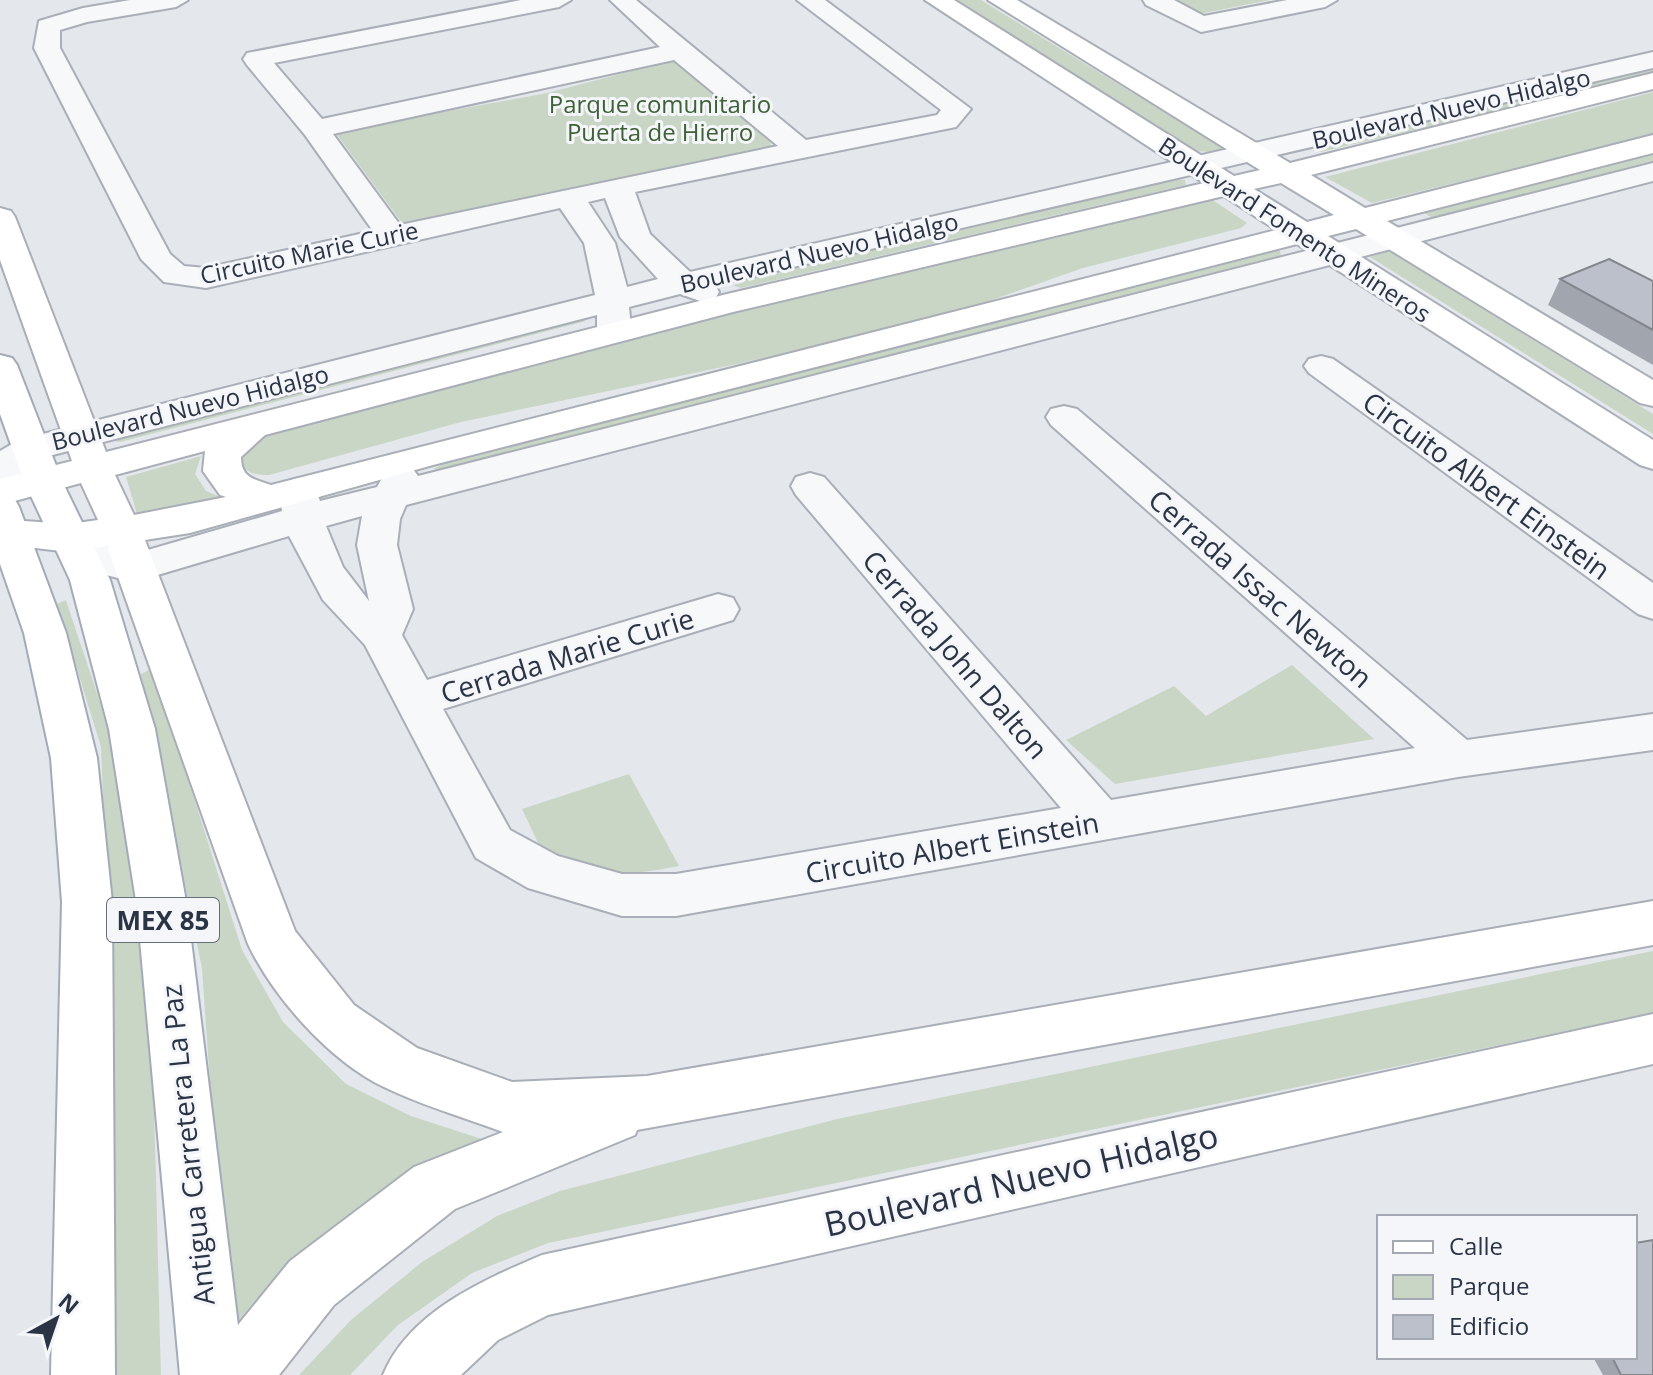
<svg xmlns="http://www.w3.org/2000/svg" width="1653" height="1375" font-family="'Open Sans',sans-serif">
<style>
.green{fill:#c9d6c5}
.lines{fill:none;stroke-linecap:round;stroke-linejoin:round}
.street-casing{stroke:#a9aeb7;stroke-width:4}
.secondary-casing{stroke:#a9aeb7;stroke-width:4}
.primary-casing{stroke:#a3abb8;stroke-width:4}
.street{fill:#f7f8fa;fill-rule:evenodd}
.secondary{fill:#fff;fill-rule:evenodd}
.primary{fill:#fff;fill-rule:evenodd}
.wall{fill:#a1a5ae}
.building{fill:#bbc0ca;stroke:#83868d;stroke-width:2}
.labels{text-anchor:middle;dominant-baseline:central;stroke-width:6;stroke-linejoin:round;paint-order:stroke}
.far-park-label{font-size:24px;fill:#3f6138;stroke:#f4f6f9}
.far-street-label{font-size:24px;fill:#2b3445;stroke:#f4f6f9}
.shield{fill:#f4f6f9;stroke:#676e7b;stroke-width:2}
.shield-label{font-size:26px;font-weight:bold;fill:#2b3445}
.street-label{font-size:28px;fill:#2b3445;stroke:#f4f6f9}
.near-street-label{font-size:34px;fill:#2b3445;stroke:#f4f6f9}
</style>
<rect width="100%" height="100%" fill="#e4e7ec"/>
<path class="green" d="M957,0H981L1221,147L1222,153L1197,151Z
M1166,0H1270L1199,14Z
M674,60L771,139L770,148L402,223L335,132L547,93Z
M1653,66V74L1320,152L1312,147Z
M1653,92V135L1372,203L1325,177Z
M1653,153V161L1432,218L1423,212Z
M1175,179L1185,180L1186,185L741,288L734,286L739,280Z
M1211,199L1247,223L1241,228L1083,268L975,306L737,364L461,422L269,475C254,475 245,473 238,459L256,439L676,325Z
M1272,251H1280L1281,257L448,471L433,469L449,461Z
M1389,251L1653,414V434L1370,257Z
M578,318L586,321L120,442L105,439Z
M201,456L195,474L206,491L223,498L138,517L126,477Z
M66,600C81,648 100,696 112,745C159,951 154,1165 161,1375H112L108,929L101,747L57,604Z
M1292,665L1374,739L1115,784L1066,740L1174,686L1206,716Z
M153,668L242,950L283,1022L346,1084L411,1116L494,1143L236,1331L213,1127L202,968L141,674Z
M629,774L679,866C616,878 599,876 541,849L522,809Z
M1653,951V1013L548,1243L472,1273L398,1325L350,1375H299L351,1320L422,1262L497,1216L560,1191L837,1119Z"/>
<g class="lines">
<defs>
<path id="street" d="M130,0H188L176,7L87,22L60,30V48L170,254L184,266L206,268L373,231L305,135L247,65L243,59L247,53L521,0H571L559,7L274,63L322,119L660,47L610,0H636L806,140L937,115L941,110L797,0H825L971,109L956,127L946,129L635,192L650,234L690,272L1653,52V68L715,285L719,292L715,299L703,302L680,294L629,307L631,329L626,336L614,339L602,336L597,329V315L45,457L24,470L13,486L0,489V451L19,440L595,295L584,243L560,208L206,288L164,282L141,259L34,48L39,21L83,8ZM674,60L778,146L400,225L333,134ZM605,198L620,237L658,279L627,287L615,243L588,202Z
M1143,0H1174L1204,16L1287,0H1337L1325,7L1201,32L1146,5Z
M1653,163V181L406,505L400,519L397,545L413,609L402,635L427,680L718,594L733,598L739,609L733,620L443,709L510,830L558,856L622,874H676L1061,808L796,495L791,486L796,477L810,473L824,477L1111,800L1415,748L1051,425L1046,417L1051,409L1064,406L1077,409L1467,740L1653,714V750L1458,777L676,916H622L528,888L476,858L365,645L323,600L289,536L134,582L82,569L50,538L56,528L70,524L84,528L109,548L134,554L282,511L280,491L285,482L299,478L313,482L320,501L377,487L387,469L400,466L413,469L418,476ZM362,516L357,545L369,601L343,567L326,526Z
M1321,356L1333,359L1653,583V619L1638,614L1309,373L1304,366L1309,359Z"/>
<path id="secondary" d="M925,0H954L1234,176L1260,170L988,0H1017L1290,163L1653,73V89L1311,175L1365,208L1653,135V153L1387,221L1653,380V406L1640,403L1356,229L1328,236L1653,440V469L1640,465L1297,244L433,465L190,533L145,540L295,931L354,1005L417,1048L512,1082L647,1076L1653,901V945L637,1130L635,1135L455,1209L334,1305L279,1375H207L216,1352L290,1261L414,1167L503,1132C463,1117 420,1105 382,1086C329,1060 273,997 248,944L107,546L70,552L0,544V522L8,520L70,524L98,520L81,483L0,505V479L72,461L0,260V208L11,211L15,217L106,452L727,294L1204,183ZM1281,183L1334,215L1307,222L1254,189ZM1224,196L1276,230L271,485C254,479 241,478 241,457L265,435L733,312ZM205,451L203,471L220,495L226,497L134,515L115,475Z
M1653,1014V1064L548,1315L498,1340L461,1375H383C409,1312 483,1280 542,1255Z"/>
<path id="primary" d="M0,355L12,358L17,365L62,481L110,580L155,729L187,907L244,1375H180L137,907L109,729L70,580L24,481L0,414Z
M0,494L14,498L19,507L66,633L97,758L112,902L115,1375H51L62,902L51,758L24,633L0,564Z"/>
</defs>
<use href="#street" class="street-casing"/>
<use href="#secondary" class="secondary-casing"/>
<use href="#primary" class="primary-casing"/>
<use href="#street" class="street"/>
<use href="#secondary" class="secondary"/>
<use href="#primary" class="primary"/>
</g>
<path class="wall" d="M1560,279L1653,281V365L1548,305Z
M1593,1357H1635L1653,1375H1603Z"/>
<path class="building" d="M1609,259L1653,281V330L1560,279Z
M1653,1240V1375H1621L1612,1357H1635V1243Z"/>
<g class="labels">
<g class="far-park-label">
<text x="660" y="103">Parque comunitario<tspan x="660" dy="28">Puerta de Hierro</tspan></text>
</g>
<g class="far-street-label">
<text transform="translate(1451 108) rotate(-13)">Boulevard Nuevo Hidalgo</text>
<text transform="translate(1295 229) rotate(33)">Boulevard Fomento Mineros</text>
<text transform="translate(309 252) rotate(-12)">Circuito Marie Curie</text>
<text transform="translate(819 252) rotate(-13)">Boulevard Nuevo Hidalgo</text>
<text transform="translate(190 407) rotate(-14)">Boulevard Nuevo Hidalgo</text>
</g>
<rect class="shield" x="107" y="898" width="112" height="44" rx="6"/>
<g class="shield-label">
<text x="163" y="920">MEX 85</text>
</g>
<g class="street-label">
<text transform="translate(1487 485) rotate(36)">Circuito Albert Einstein</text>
<text transform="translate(1261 588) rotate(41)">Cerrada Issac Newton</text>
<text transform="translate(956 654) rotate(49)">Cerrada John Dalton</text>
<text transform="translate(567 655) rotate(-17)">Cerrada Marie Curie</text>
<text transform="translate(952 847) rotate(-10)">Circuito Albert Einstein</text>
<text transform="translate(187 1145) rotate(-96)">Antigua Carretera La Paz</text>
</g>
<g class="near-street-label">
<text transform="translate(1021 1179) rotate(-13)">Boulevard Nuevo Hidalgo</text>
</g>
</g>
<rect x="1377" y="1215" width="260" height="144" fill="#f4f6f9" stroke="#a4a8b1" stroke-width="2"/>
<rect x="1393" y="1241" width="40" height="12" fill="#ffffff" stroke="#a4a8b1" stroke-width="2"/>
<text x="1449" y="1255" font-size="24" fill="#2b3445">Calle</text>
<rect x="1393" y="1275" width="40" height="24" fill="#c9d6c5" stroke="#a4a8b1" stroke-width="2"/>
<text x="1449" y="1295" font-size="24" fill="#2b3445">Parque</text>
<rect x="1393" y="1315" width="40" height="24" fill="#bbc0ca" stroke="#a4a8b1" stroke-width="2"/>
<text x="1449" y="1335" font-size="24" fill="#2b3445">Edificio</text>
<g transform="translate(56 1319) rotate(40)" stroke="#f4f6f9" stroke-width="6" paint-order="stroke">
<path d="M0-6L14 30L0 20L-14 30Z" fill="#2b3445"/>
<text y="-12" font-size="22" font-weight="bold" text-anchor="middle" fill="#2b3445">N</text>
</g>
</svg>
